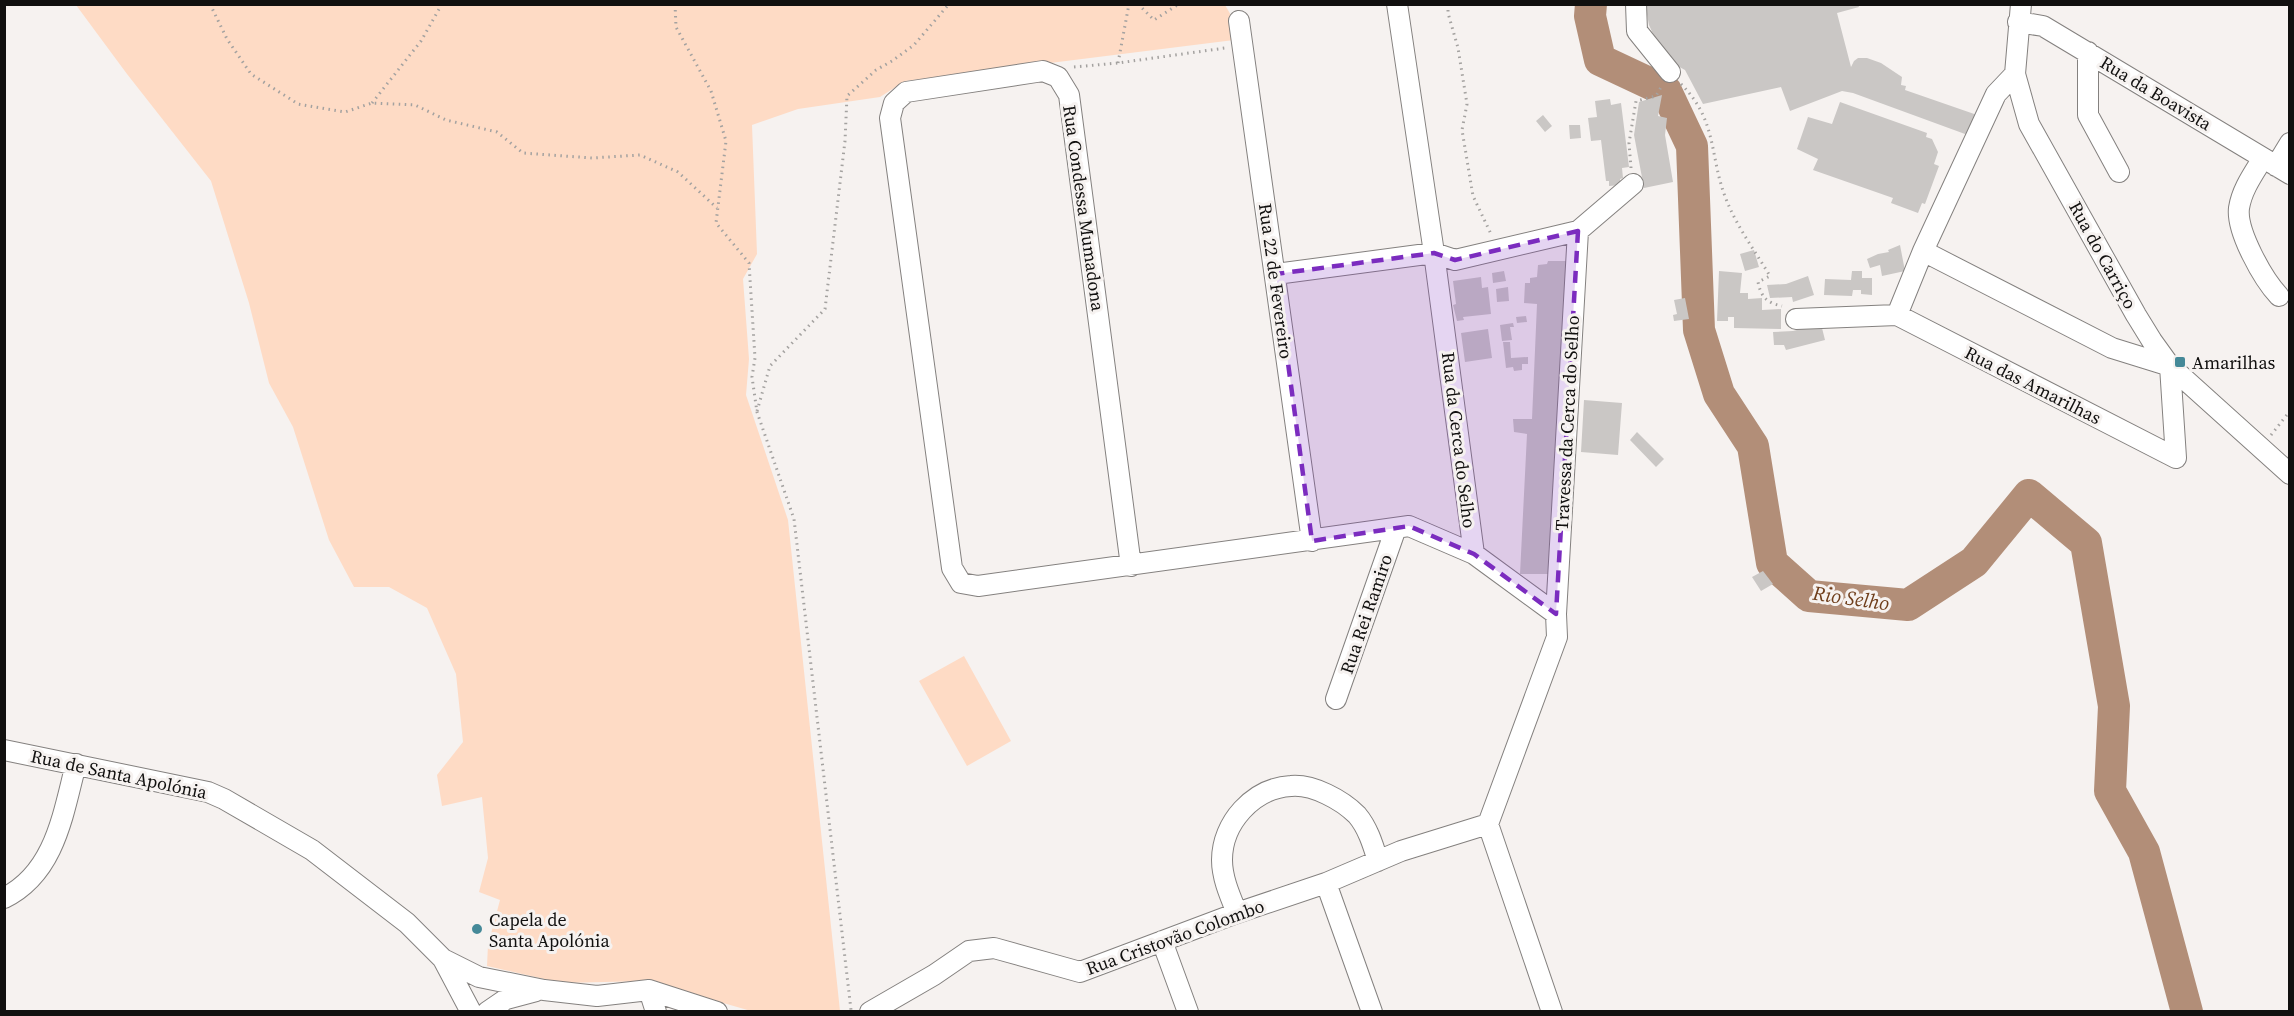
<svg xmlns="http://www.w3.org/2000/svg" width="2294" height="1016" font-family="'Source Serif 4',serif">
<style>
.green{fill:#fedbc5}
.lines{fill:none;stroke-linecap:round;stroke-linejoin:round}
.river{stroke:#b28e78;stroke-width:32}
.building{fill:#cac7c5}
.minor-casing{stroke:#84817f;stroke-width:22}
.path{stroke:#a4a2a0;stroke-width:3;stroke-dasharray:1.5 4.5;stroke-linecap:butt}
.minor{stroke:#fff;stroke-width:20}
.marked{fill:#7b2cbf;fill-opacity:0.2;stroke:#7b2cbf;stroke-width:4.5;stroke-dasharray:12 8;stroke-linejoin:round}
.poi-dot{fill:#458998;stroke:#f6f2f0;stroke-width:2}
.labels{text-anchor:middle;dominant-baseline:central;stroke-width:6;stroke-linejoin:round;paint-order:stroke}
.street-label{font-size:18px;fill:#11100f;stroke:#f6f2f0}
.poi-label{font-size:18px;fill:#11100f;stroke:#f6f2f0;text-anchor:start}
.water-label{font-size:20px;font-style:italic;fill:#6f3e1b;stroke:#f6f2f0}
</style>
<rect width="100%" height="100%" fill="#f6f2f0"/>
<path class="green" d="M76,5H1225L1232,17L1234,40L905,81L880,97L798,109L752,125L757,254L743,279L749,359L746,395L788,520L840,1011H751L647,981L562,983L487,966L488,945L500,900L479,892L488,858L482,797L442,806L437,775L463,742L456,674L427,608L389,587H354L329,540L293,427L269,383L249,303L211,181L127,74Z
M964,656L1011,741L967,766L919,681Z"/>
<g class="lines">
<path class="river" d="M1591,4L1590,16L1600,60L1666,91L1692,146L1699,330L1719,394L1753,446L1772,563L1809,596L1908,605L1974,562L2029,495L2086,543L2114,706L2110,791L2144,852L2187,1012"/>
</g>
<path class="building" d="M1645,4H1858L1859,7L1837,13L1851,67L1854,61L1858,58H1867L1881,63L1902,77L1901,85L1906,86L1905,90L1980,116L1970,133L1965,134L1853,93L1842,91L1790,111L1781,87L1703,104L1685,70L1674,64L1658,45L1649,25Z
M1662,95L1658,116L1667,118L1665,135L1673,182L1644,188L1634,135L1639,102Z
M1610,99L1611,105L1621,103L1629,167L1622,168L1623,178L1620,179L1621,185L1609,186V181H1606L1601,140L1591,141L1588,118L1597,117L1595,101Z
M1840,102L1927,133L1926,137L1932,139L1938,152L1934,164L1939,166L1925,204L1922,203L1918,213L1891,203L1893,198L1813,170L1818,159L1797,149L1808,117L1832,124Z
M1543,115L1552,126L1545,132L1536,121Z
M1569,125H1580L1581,138L1570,139Z
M1900,245L1905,271L1882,276L1880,265L1870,268L1867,259L1878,254L1889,252L1888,250Z
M1754,250L1759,267L1745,271L1740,254Z
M1548,261H1567L1551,574H1520L1527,434L1514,432L1513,419H1532L1537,304L1524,303L1525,283H1530V278L1537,277L1538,265L1547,264Z
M1504,271L1506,281L1493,283L1492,273Z
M1719,271L1742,273L1740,293H1748V299L1762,298V310L1781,309V329L1734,328V317H1728V321H1717Z
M1852,271H1862V278H1872V295L1861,294V290H1853L1852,296L1824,295L1825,279L1851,280Z
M1808,276L1814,295L1793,302L1792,297L1770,298L1767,285L1786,284Z
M1481,277L1482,288L1488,287L1491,314L1463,317L1464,320L1457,321L1453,305L1456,304L1453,281Z
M1508,287L1509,301L1497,302L1496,289Z
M1685,298L1689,319L1674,321L1673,315L1677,314L1674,300Z
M1526,316L1527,322L1517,323L1516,317Z
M1513,323L1514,327H1510L1512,340L1502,341L1500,325Z
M1821,324L1825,340L1786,350L1784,345H1774L1773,332L1793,331Z
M1488,329L1492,358L1465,362L1461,333Z
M1503,342H1510L1511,358L1528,357V364H1522V370L1514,371L1513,367L1506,368Z
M1584,400L1622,403L1618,455L1581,452Z
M1637,432L1664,459L1656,467L1630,440Z
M1763,571L1773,584L1761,591L1752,577Z"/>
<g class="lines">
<defs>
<path id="minor" d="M1397,4L1434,253L1474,554
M1636,4L1637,31L1670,72
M2021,4L2015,74L2029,124L2136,315L2152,341L2170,366L2290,474
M1239,21L1312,541
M2018,22L2043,26L2290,174
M2088,52V115L2119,172
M2263,158C2254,173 2242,189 2239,208C2236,231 2263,279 2279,296
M2276,166L2290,143
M1923,251L2112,348L2170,366
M1276,274L1434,253L1455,260L1578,231L1633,184
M1897,315L1923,251L1996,94L2015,74
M1796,319L1897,315L2176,458L2170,366
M1131,566L1069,95L1058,77L1043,71L906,92L894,103L890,118L952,568L961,583L978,586L1409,526L1474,554L1556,614
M1336,699L1396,528
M4,750L208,792L224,799L312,850L407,923L443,959L471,1012
M1488,824L1557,637L1556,614L1578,231
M1488,824L1552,1012
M1326,883L1372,1012
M4,898C55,873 63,814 76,764
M1237,913C1230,896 1222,878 1222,860C1222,823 1253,788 1291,786C1313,784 1342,800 1357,815C1368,828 1373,845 1378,861
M1162,941L1188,1012
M443,959L479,977L544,990L597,996L649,990L717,1012
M649,990L656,1012
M487,1012L506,999L536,991
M870,1012L934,975L969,951L994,948L1080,972L1237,913L1326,883L1401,851L1488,824"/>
</defs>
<use href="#minor" class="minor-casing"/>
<path class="path" d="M210,4L227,39L251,74L298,104L345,112L372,103L415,105L446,120L497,132L523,153L592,158L640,155L678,172L717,208
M675,4L676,27L711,91L726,141L716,223L749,263L755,358L752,377L757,412L794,519L851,1010
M1138,4L1154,20L1179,4
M1448,4V13L1458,48L1467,104L1462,130L1473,196L1491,234
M1118,63L1129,4
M1074,67L1118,63L1225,48
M1681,84C1718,121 1709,156 1726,199C1737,227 1755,251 1770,276L1758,282C1761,297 1767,303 1782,306
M372,103L421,41L442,4
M1631,168L1629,143L1636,101L1656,96L1661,87
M757,411L770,366L825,309L845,141L847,96L876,70L892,61L914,45L949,4
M2271,435L2290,411"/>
<use href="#minor" class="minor"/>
</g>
<path class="marked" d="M1578,231L1556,614L1474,554L1409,526L1312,541L1276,274L1434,253L1455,260Z"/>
<g class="poi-dot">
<rect x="2174" y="356" width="12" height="12" rx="3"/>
<circle cx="477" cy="929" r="6"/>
</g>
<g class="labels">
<g class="street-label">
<text transform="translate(2156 93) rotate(31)">Rua da Boavista</text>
<text transform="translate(1084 208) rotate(82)">Rua Condessa Mumadona</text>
<text transform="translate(2103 255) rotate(61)">Rua do Carriço</text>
<text transform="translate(1276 281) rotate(82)">Rua 22 de Fevereiro</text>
<text transform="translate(2033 385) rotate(27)">Rua das Amarilhas</text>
<text transform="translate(1567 423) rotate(-87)">Travessa da Cerca do Selho</text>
<text transform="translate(1459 440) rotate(83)">Rua da Cerca do Selho</text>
<text transform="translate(1366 614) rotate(-71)">Rua Rei Ramiro</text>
<text transform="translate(119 774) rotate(12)">Rua de Santa Apolónia</text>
<text transform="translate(1175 937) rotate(-20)">Rua Cristovão Colombo</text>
</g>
<g class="poi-label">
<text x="2192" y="362">Amarilhas</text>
<text x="489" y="919">Capela de<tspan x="489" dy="21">Santa Apolónia</tspan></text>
</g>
<g class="water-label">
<text transform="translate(1851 598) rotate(8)">Rio Selho</text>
</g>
</g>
<rect width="2294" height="1016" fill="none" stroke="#11100f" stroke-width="12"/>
</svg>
